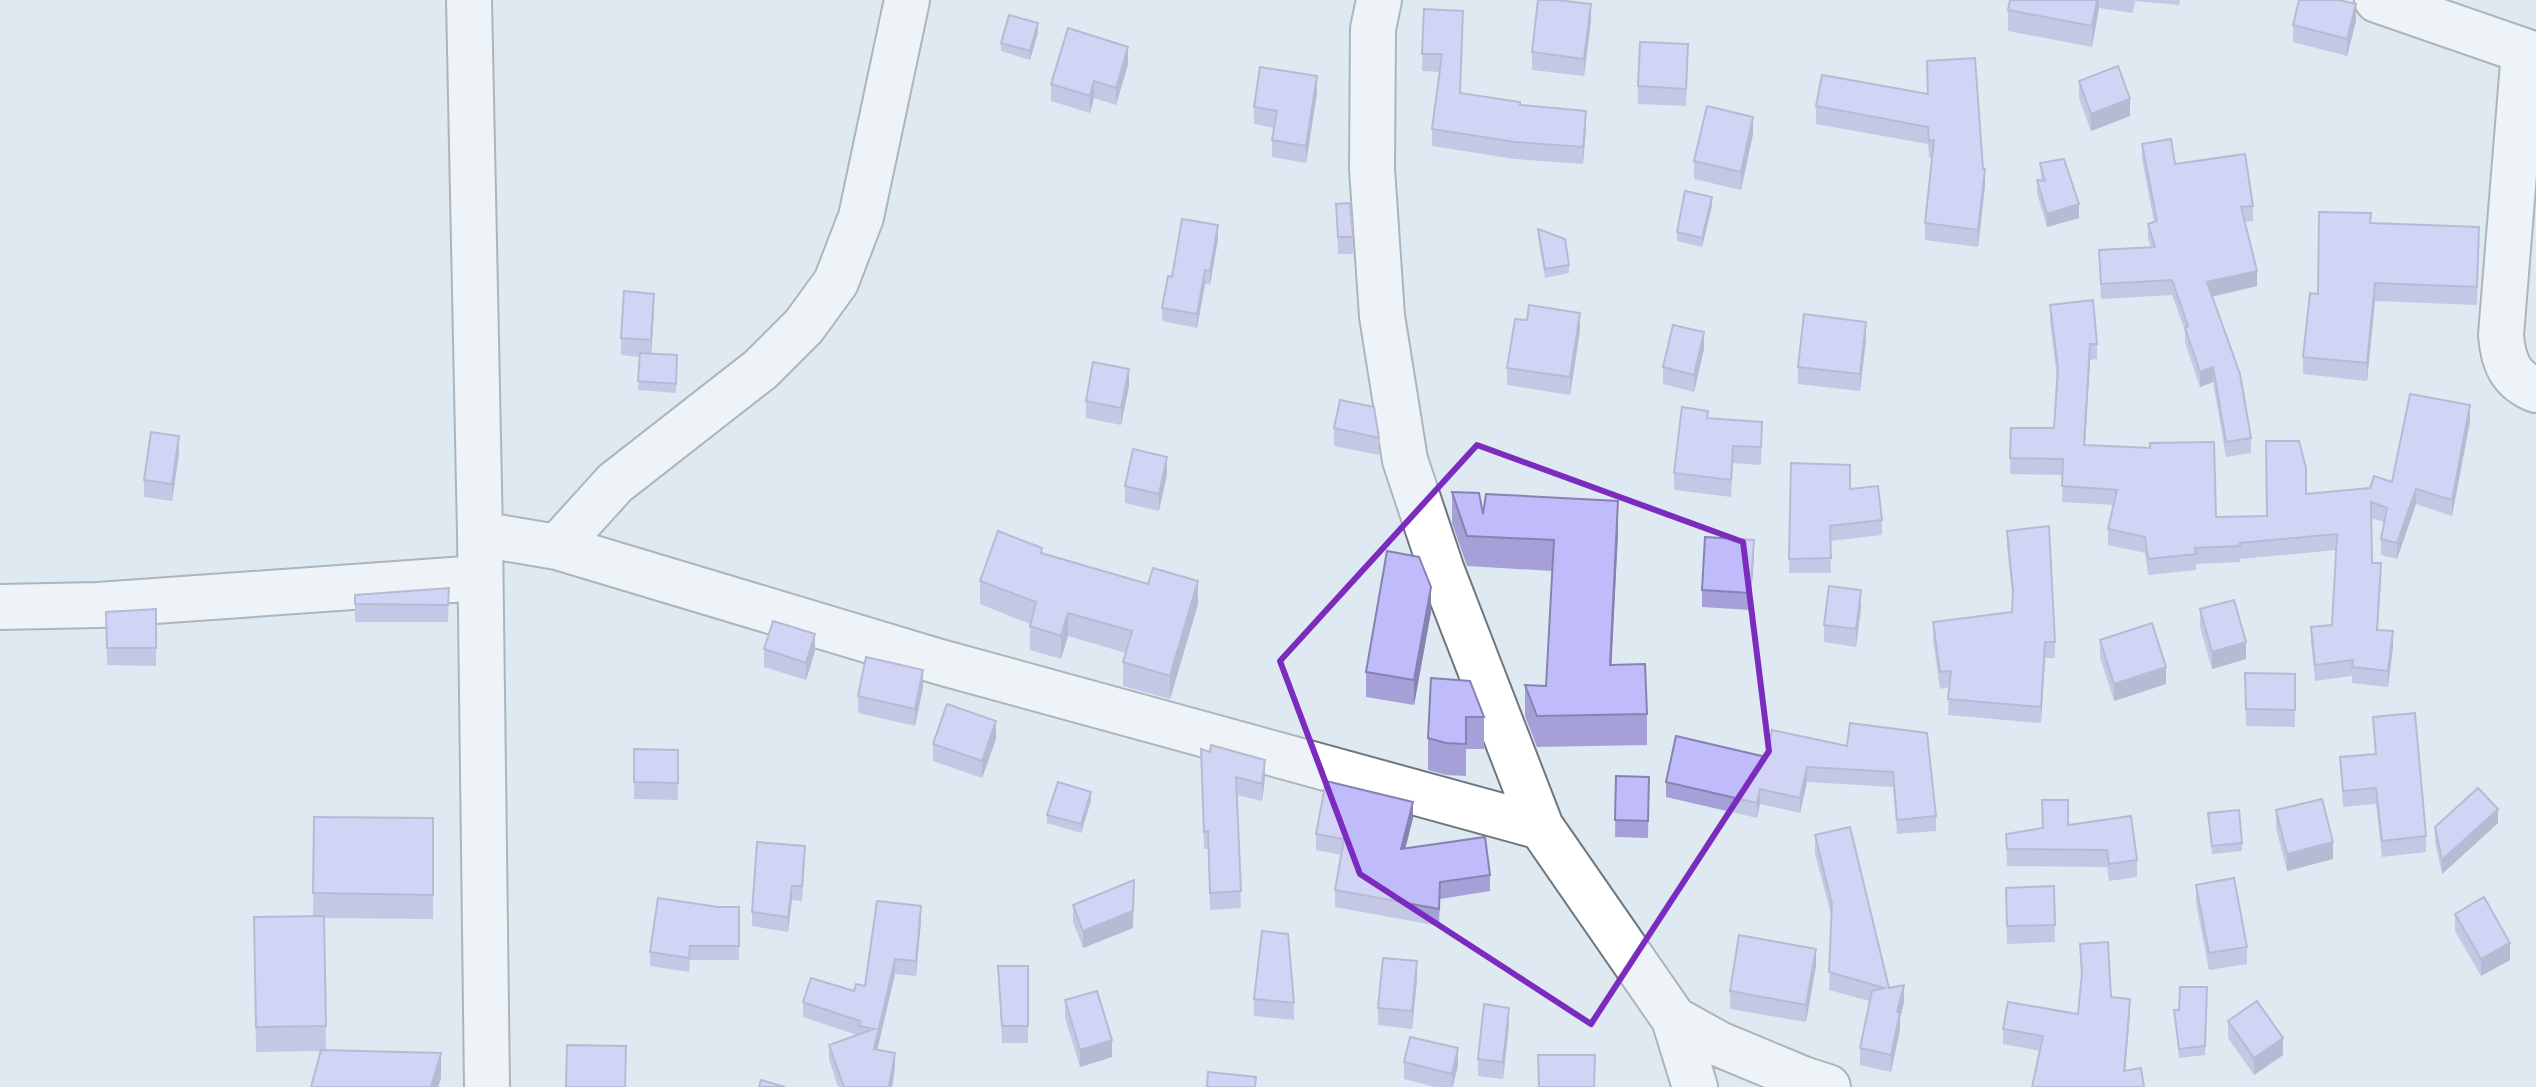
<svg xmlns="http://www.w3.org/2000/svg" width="2536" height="1087" font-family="Signika,sans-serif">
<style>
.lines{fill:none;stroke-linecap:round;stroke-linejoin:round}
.minor-casing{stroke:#6e777e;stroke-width:48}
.minor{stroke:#fff;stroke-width:44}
.wall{fill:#a5a1d8}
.shaded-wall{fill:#8683b0}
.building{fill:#c0bbfb;stroke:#8683b0;stroke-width:2}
.marked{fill:none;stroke:#7b2cbf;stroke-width:6;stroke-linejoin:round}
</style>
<rect width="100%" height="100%" fill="#dfe9f1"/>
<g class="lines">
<defs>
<path id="minor" d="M469,0L480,534L487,1087
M1379,0L1373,29L1372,169L1382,316L1405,460L1442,571L1541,827L1674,1019L1719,1044L1803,1079L1828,1087
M2377,0L2536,55
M2524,51L2501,335C2503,361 2510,380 2536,390
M480,534L557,547L940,662L1541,827
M557,547L615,483L761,369L804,326L836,282L861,217L907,0
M0,607L98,605L480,578
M1674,1019L1695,1087"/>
</defs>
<use href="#minor" class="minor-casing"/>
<use href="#minor" class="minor"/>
</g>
<path class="wall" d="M2010,0H2180L2179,5L2135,1L2133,13L2099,8L2092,47L2008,31V10Z
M1424,9L1461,93L1520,105L1586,128L1583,164L1515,159L1432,146V129L1440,72L1422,71Z
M1591,21L1584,76L1532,70V52Z
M2356,21L2347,56L2293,42V25Z
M1038,32L1030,60L1001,51V43Z
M1688,61L1686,106L1638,104V86Z
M1927,61L1983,169L1985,186L1978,247L1925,240V223L1932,158H1929L1928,144L1816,124V106L1927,94Z
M1128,64L1116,105L1094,98L1090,113L1051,101V84Z
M2079,81L2130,116L2091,131L2079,98Z
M1317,93L1306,163L1272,157V140L1274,128L1254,124V107Z
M1753,134L1741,190L1694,179V161Z
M2142,144L2175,164L2253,206V221L2245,222L2257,286L2212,296L2251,438V453L2226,457L2213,382L2200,387L2185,343V331L2172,295L2101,299L2099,250L2151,247L2148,239V224L2154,222L2142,159Z
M2040,163L2079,218L2047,227L2037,193V180H2041Z
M1336,204L1353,237V254H1338Z
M1712,206L1702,247L1677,241V232Z
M2370,223L2479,227L2477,305L2375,301L2367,381L2303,374V357L2318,294Z
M1538,229L1569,265V273L1545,278L1538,238Z
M1218,239L1210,285L1205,284L1197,328L1162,321V308L1172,277Z
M2050,305L2097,344V359L2090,360L2085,445L2216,517L2267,516L2306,494L2370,488L2392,482L2470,421L2452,516L2416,504L2397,559L2381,555V539L2384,522L2371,518L2372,563L2381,579L2378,630L2393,647L2388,687L2352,683V676L2315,681L2311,642V627L2332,625L2336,550L2240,559V562L2196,564V570L2148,575L2145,553L2108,545V529L2114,505L2062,502L2063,475L2010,474L2011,428H2054L2057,379L2050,320Z
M654,311L651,353L677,355L676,393L638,390L640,357L621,355V338Z
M1580,330L1570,395L1507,385V368Z
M1866,339L1860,391L1798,384V367Z
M1704,349L1694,392L1663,384V367Z
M1129,386L1121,425L1086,418V401Z
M1708,418L1762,439L1761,465L1733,463L1731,497L1674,490V473Z
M1334,428L1379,438V455L1334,446Z
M179,453L172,501L144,497V480Z
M1791,463L1850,489L1882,520V535L1830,541L1831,573H1789Z
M1167,474L1159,511L1125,503V486Z
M1452,492L1483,514L1618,532L1611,665L1647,714V745L1537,747L1525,716V685L1546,686L1552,571L1467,566L1452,523Z
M2007,531L2055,642V658H2045L2041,723L1948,715L1949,687L1940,689L1933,639V622L2012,612L2013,602L2007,547Z
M1042,553L1198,604L1170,699L1123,686V662L1126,653L1068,636L1061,659L1030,650V624L980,604V581Z
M1754,558L1750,610L1702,607V590Z
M449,588L448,622H355V595Z
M1861,608L1856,647L1824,642V625Z
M156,609V666L107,665L106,612Z
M2200,609L2246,659L2212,669L2200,627Z
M1431,612L1414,705L1366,697V672Z
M2100,640L2166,684L2114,701L2100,657Z
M764,649L815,651L806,680L764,667Z
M2245,673L2295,674V727L2246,726Z
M1431,678L1484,717V749H1466V776L1446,775L1428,770V738Z
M923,687L915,726L858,713V696Z
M2373,717L2426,836V852L2382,857L2376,804L2343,807L2340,757L2375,754Z
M1850,723L1936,816V831L1897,834L1893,787L1807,782L1800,813L1760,804L1757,818L1666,797V782L1766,757L1847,746Z
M996,739L982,778L933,761V744Z
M634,749L678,750V800L634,799Z
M1201,767L1265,777L1262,801L1237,795L1241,908L1210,910L1208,849H1204Z
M1616,776L1649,777L1648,838L1615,837Z
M1091,800L1081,833L1047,823V815Z
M2276,810L2333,859L2287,871L2276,828Z
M2208,813L2242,843V851L2212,854Z
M314,817L433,818V919L324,918L326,1050L441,1078L438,1087H311L321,1051L256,1052L254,917L313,916Z
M1413,818L1405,848L1490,875V891L1440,899L1439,926L1335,907V890L1341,855L1316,850V834Z
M2498,823L2442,874L2435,842V827Z
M2068,825L2137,860V877L2109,881L2107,867L2007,866L2006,834Z
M1815,835L1889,988L1904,1002L1900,1018V1029L1891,1072L1860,1065V1048L1869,1001L1829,990L1832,919L1815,853Z
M805,861L802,901L792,900L788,932L752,926V912Z
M2196,885L2247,947V964L2209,970L2196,903Z
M2054,886L2055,942L2007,944L2006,888Z
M1073,905L1133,928L1083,948L1073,922Z
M718,907H739V960H690L689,972L650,966V952Z
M2455,914L2510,960L2481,976L2455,931Z
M921,921L916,976L895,974L877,1049L895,1067L892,1087H838L829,1059V1045L857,1035L803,1017V1002L854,991L865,986Z
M2080,944L2111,997L2130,1014L2125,1071L2144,1087L2040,1051L2003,1044V1029L2078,1014L2081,979Z
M998,966H1028V1043H1002Z
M1816,966L1806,1022L1730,1009V991Z
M1417,979L1412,1029L1378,1025V1008Z
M2207,987L2205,1055L2179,1058L2174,1010H2179Z
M1254,999L1294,1003V1020L1254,1016Z
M1065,1000L1112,1057L1080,1067L1065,1018Z
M2228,1021L2283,1055L2254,1075L2228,1038Z
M1509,1025L1503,1079L1478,1076V1059Z
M1404,1062L1458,1066L1453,1087H1435L1404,1079Z"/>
<path class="shaded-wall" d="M2097,0H2099V8L2092,47V26Z
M1591,4V21L1584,76V59Z
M2356,4V21L2347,56V39Z
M1038,23V32L1030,60V51Z
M1128,47V64L1116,105V88Z
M1317,76V93L1306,163V146Z
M1094,81V98L1090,113V96Z
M2130,99V116L2091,131V114Z
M1586,111V128L1583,164V147Z
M1753,117V134L1741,190V172Z
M1985,169V186L1978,247V230Z
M1712,197V206L1702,247V238Z
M2079,204V218L2047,227V214Z
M1218,225V239L1210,285V271Z
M1205,270V284L1197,328V314Z
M2257,271V286L2207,298V282Z
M2375,283V301L2367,381V363Z
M654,294V311L651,357V340Z
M1580,313V330L1570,395V377Z
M1866,322V339L1860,391V374Z
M1704,332V349L1694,392V375Z
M2090,344V360L2084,460V445Z
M2213,367V382L2200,387V372Z
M1129,369V386L1121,425V408Z
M2470,405V421L2452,516V500Z
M179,436V453L172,501V484Z
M1167,457V474L1159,511V494Z
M2416,489V504L2397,559V543Z
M1618,501V532L1610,696V665Z
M1754,540V558L1750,610V593Z
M1198,581V604L1170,699V676Z
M1431,587V612L1414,705V680Z
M1861,590V608L1856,647V629Z
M1068,613V636L1061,659V636Z
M2393,631V647L2388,687V671Z
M815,634V651L806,680V663Z
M2045,642V658L2041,723V707Z
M2246,642V659L2212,669V652Z
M2166,667V684L2114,701V684Z
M923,670V687L915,726V709Z
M996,721V739L982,778V761Z
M1265,760V777L1262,801V784Z
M1807,767V782L1800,813V798Z
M1760,789V804L1757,818V803Z
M1091,792V800L1081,833V824Z
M1413,802V818L1401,866V849Z
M2498,809V823L2442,874V860Z
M2333,842V859L2287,871V854Z
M1134,880L1133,928L1083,948V931Z
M792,886V900L788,932V917Z
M921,906V921L916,976V961Z
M2510,943V960L2481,976V959Z
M1816,949V966L1806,1022V1005Z
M895,959V974L874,1064V1049Z
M1417,961V979L1412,1029V1011Z
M1904,985V1002L1900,1018V1029L1891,1072V1055L1897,1012Z
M2130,999V1014L2124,1086V1071Z
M1509,1008V1025L1503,1079V1062Z
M2283,1038V1055L2254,1075V1058Z
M1112,1040V1057L1080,1067V1050Z
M1458,1048V1066L1452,1087V1074Z
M441,1053V1078L438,1087H431Z
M895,1053V1067L892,1087H889Z"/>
<path class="building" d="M1538,0H1556L1591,4L1584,59L1532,52Z
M2010,0H2097L2092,26L2008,10Z
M2299,0H2339L2356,4L2347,39L2293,25Z
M1424,9L1463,11L1460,93L1520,102V105L1586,111L1583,147L1515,142L1432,129L1442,54H1422Z
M1009,15L1038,23L1030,51L1001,43Z
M1068,28L1128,47L1116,88L1094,81L1090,96L1051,84Z
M1640,42L1688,44L1686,89L1638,86Z
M1975,58L1983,169H1985L1978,230L1925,223L1934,140L1929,141L1928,127L1816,106L1822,75L1928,94L1927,61Z
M2118,66L2130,99L2091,114L2079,81Z
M1260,67L1317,76L1306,146L1272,140L1277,111L1254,107Z
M1707,106L1753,117L1741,172L1694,161Z
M2171,139L2175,164L2245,154L2253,206L2241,207L2257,271L2207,282L2240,374L2251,438L2226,442L2213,367L2200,372L2185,328L2188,326L2172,280L2101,284L2099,250L2155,247L2148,224L2157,221L2142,144Z
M2064,159L2079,204L2047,214L2037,180L2045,181L2040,163Z
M1685,191L1712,197L1702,238L1677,232Z
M1350,203L1353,237H1338L1336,204Z
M2319,212L2371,213L2370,223L2479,227L2477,287L2375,283L2367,363L2303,357L2310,293L2318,294Z
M1182,219L1218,225L1210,271L1205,270L1197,314L1162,308L1168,276L1172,277Z
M1538,229L1565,239L1569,265L1545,269Z
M624,291L654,294L651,340L621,338Z
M2093,300L2097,344H2090L2084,445L2150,448V443L2214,442L2216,517L2267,516L2266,441H2299L2306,468V494L2370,488L2374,476L2392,482L2410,394L2470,405L2452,500L2416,489L2397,543L2381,539L2387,508L2371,502L2372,563H2381L2377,630L2393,631L2388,671L2352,667L2353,660L2315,665L2311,627L2332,625L2337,534L2240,543V546L2195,548L2196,554L2148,559L2145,537L2108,529L2117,490L2062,486L2063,459L2010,458L2011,428H2054L2058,368L2050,305Z
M1529,305L1580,313L1570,377L1507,368L1515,319L1527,320Z
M1804,314L1866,322L1860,374L1798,367Z
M1673,325L1704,332L1694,375L1663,367Z
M640,353L677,355L676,384L638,381Z
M1093,362L1129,369L1121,408L1086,401Z
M1340,400L1374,407L1379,438L1334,428Z
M1682,407L1708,411L1707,418L1762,422L1761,447L1733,446L1731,480L1674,473Z
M151,432L179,436L172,484L144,480Z
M1133,449L1167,457L1159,494L1125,486Z
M1791,463L1850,465V489L1878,486L1882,520L1830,526L1831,558L1789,559Z
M1452,492L1479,493L1483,514L1486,494L1618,501L1610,665L1645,664L1647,714L1537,716L1525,685L1546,686L1554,540L1467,536Z
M2049,526L2055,642H2045L2041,707L1948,699L1951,671L1940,672L1933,622L2012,612L2013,590L2007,531Z
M998,531L1042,548L1041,553L1148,584L1153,568L1198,581L1170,676L1123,662L1132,631L1068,613L1061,636L1030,626L1036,602L980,581Z
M1705,537L1754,540L1750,593L1702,590Z
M1387,551L1419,557L1431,587L1414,680L1366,672Z
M1829,586L1861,590L1856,629L1824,625Z
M449,588L448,605L355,604V595Z
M2234,600L2246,642L2212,652L2200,609Z
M156,609V648H107L106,612Z
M773,621L815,634L806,663L764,649Z
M2152,623L2166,667L2114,684L2100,640Z
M866,657L923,670L915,709L858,696Z
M2245,673L2295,674V710L2246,709Z
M1431,678L1470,681L1484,717H1466V744L1446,743L1428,738Z
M947,704L996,721L982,761L933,744Z
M2415,713L2426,836L2382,841L2376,788L2343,791L2340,757L2376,754L2373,717Z
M1850,723L1927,733L1936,816L1897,820L1893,772L1807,767L1800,798L1760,789L1757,803L1666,782L1676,736L1766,757L1772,730L1847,746Z
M1211,745L1265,760L1262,784L1236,777L1241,891L1210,893L1208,831L1204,832L1201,749L1210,752Z
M634,749L678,750V783L634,782Z
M1616,776L1649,777L1648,821L1615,820Z
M1326,781L1413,802L1401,849L1485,837L1490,875L1440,882L1439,909L1335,890L1344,839L1316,834Z
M1058,782L1091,792L1081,824L1047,815Z
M2478,788L2498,809L2442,860L2435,827Z
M2322,799L2333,842L2287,854L2276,810Z
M2042,800H2068V825L2131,816L2137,860L2109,864L2107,850L2007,849L2006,834L2043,828Z
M2239,810L2242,843L2212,846L2208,813Z
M314,817L433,818V895L313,893Z
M1850,827L1889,988L1904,985L1897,1012H1900L1891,1055L1860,1048L1872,991L1884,988L1829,972L1832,904L1815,835Z
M757,842L805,846L802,886H792L788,917L752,912Z
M2234,878L2247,947L2209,953L2196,885Z
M1134,880L1133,911L1083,931L1073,905Z
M2054,886L2055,925L2007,926L2006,888Z
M2484,897L2510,943L2481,959L2455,914Z
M658,898L718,907H739V946H690L689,958L650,952Z
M877,901L921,906L916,961L895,959L874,1049L895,1053L889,1087H844L829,1045L874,1029L859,1026L860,1021L803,1002L811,978L854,991L856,984L865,986Z
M324,916L326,1026L256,1027L254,917Z
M1262,931L1288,934L1294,1003L1254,999Z
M1739,935L1816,949L1806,1005L1730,991Z
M2108,942L2111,997L2130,999L2124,1071L2141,1068L2144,1087H2032L2043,1036L2003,1029L2008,1002L2078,1014L2082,973L2080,944Z
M1383,958L1417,961L1412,1011L1378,1008Z
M998,966H1028V1026H1002Z
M2180,987H2207L2205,1046L2179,1049L2174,1010H2179Z
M1097,991L1112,1040L1080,1050L1065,1000Z
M2257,1001L2283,1038L2254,1058L2228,1021Z
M1484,1004L1509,1008L1503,1062L1478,1059Z
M1410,1037L1458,1048L1452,1074L1404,1062Z
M567,1045L626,1046L625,1087H566Z
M321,1050L441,1053L431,1087H311Z
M1538,1055H1595L1594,1087H1539Z
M1208,1072L1256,1077L1255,1087H1207Z
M761,1080L785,1087H759Z"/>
<path d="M0 0H2536V1087H0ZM1477,445L1743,542L1769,751L1591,1024L1360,874L1280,661Z" fill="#dfe9f1" fill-opacity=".55" fill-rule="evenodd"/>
<path class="marked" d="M1477,445L1743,542L1769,751L1591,1024L1360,874L1280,661Z"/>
</svg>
